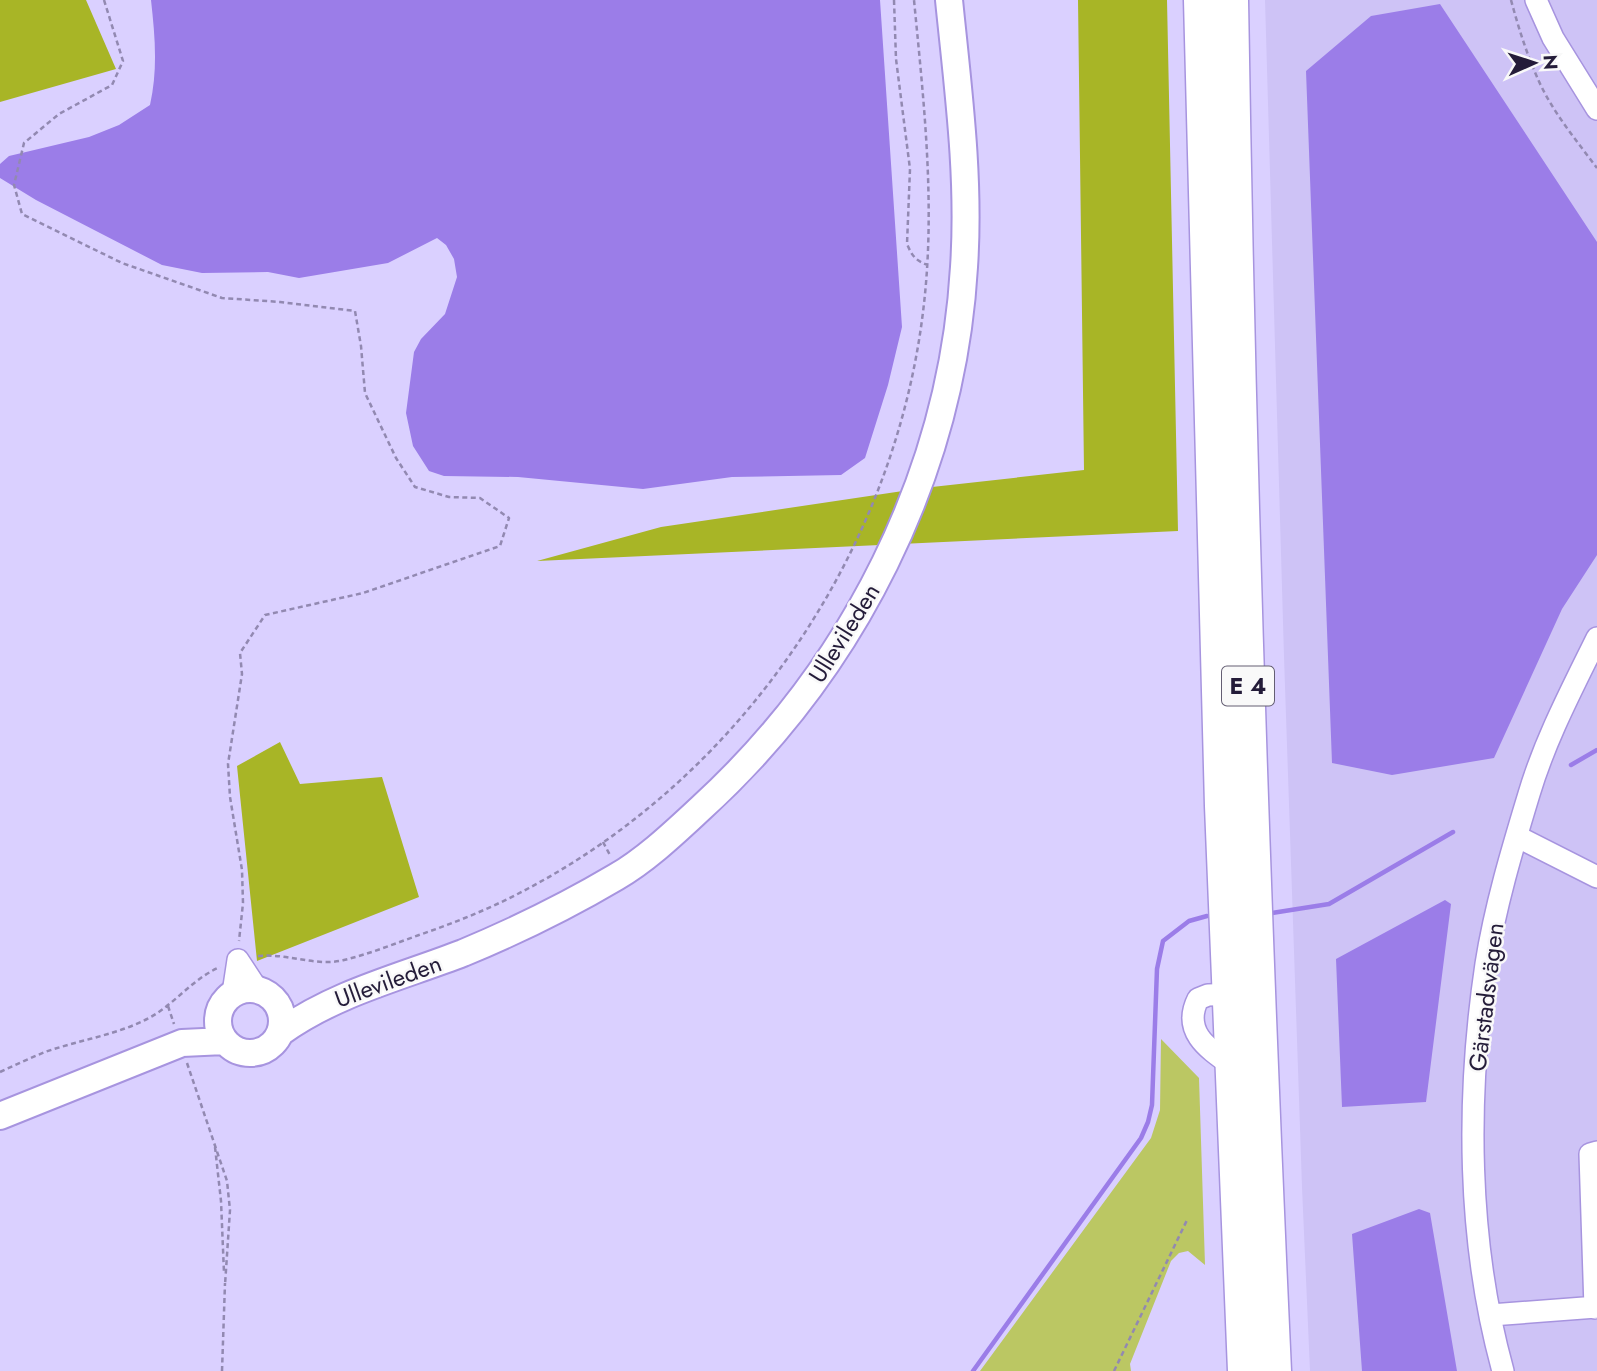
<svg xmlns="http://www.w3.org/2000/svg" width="1597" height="1371" font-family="Jost,sans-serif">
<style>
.built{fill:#cec3f6}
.green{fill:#bbc763}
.forest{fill:#a8b526}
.water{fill:#9b7de8}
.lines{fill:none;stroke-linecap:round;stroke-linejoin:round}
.stream{stroke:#9b7de8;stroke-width:4.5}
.minor-casing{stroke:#a794df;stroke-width:24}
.major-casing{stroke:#a794df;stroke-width:30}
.highway-casing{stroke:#a794df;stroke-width:35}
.path{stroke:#9289b1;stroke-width:2.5;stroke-dasharray:5 3.5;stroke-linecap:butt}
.minor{stroke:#fff;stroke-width:21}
.major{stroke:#fff;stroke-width:26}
.highway{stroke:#fff;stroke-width:32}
.labels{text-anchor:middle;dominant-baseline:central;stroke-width:5;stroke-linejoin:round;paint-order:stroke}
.shield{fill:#f9f9f9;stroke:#645e73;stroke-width:2}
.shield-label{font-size:23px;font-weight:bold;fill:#241c39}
.street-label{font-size:24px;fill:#241c39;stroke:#f9f9f9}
</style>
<rect width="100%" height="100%" fill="#dad0ff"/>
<path class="built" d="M1265,0H1597V1371H1310L1302,1187L1284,657Z"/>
<path class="green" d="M1161,1039L1199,1078L1205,1265L1188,1251L1179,1253L1171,1261L1130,1364L1131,1371H980L1151,1138L1160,1110Z"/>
<path class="forest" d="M0,0H86L116,69L0,102Z
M1078,0H1167L1178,531L537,561L661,527L923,488L1084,470Z
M280,742L300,784L382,777L419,897L257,961L237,766Z"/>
<path class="water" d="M151,0H880L902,327L888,385L865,458L841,475L732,477L643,489L518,477L444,476L429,471L413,446L406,413L414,352L421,339L445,314L457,277L454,259L446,245L437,238L388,263L299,278L268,272L202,273L162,265L36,200L0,178V164L9,156L89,137L119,125L150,105C158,69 155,36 151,0Z
M1440,4L1597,242V555L1562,609L1494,758L1392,775L1332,763L1306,71L1371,16Z
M1445,900L1451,904L1426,1102L1342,1107L1336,959Z
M1419,1209L1430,1213L1457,1371H1362L1352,1234Z"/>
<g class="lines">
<path class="stream" d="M1571,765L1597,750
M1272,913L1329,904L1453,832
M973,1371L1141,1138L1148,1122L1152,1105L1157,969L1163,941L1189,921L1207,916"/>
<defs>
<path id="minor" d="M1536,0L1553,38L1597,109
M1518,837L1597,877
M238,960L257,989
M233,993L238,960
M1231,1065C1207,1048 1182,1031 1198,999L1208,995L1241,994
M1595,1308L1590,1154L1597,1152
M1491,1315L1597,1307
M1503,1371C1467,1241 1466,1098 1486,964C1495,907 1512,850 1529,794C1545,740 1572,689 1597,638"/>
<path id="major" d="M218 1021a32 32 0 1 1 64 0a32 32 0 1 1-64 0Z
M281,1032C335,993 401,977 463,953C516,931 567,906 616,877C647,859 675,832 701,808C853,669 952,474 964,267C970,177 958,89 949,0
M0,1116L182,1043L225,1041"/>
<path id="highway" d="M1200,0L1221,806L1244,1371
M1232,0C1239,457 1254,914 1275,1371"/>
</defs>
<use href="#minor" class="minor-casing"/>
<use href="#major" class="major-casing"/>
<use href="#highway" class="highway-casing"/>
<path class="path" d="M104,0L123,61L112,85L59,114L24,143L14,185L22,214L122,263L222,298L280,302L355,311L361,346L365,393L396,458L415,487L449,497L480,498L509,518L500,546L363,593L265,615L240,653L242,674L228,764L230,797L242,870L243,903L239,941
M894,0L896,59L910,169L907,244C912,256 916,261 928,265
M1511,0C1518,26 1526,52 1537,77C1551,110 1576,140 1597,168
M603,842L611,857
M258,956C288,953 315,967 344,960C369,954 394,944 419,935C457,922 494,907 529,888C743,774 894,551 923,312C936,208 924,104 914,0
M168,1006L174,1024
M187,1063L227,1181L230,1210L225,1285
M0,1072C15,1065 30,1058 45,1052C79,1040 117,1035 149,1018C175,1004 192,979 220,967
M215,1147L221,1201L224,1273
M222,1371L225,1283
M1114,1371L1188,1218"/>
<use href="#minor" class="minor"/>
<use href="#major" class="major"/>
<use href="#highway" class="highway"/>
</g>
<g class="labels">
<rect class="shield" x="1222" y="666.5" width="52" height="39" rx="5"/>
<g class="shield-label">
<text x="1248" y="686">E 4</text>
</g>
<g class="street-label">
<text transform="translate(844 633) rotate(-58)">Ullevileden</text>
<text transform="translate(388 981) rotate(-20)">Ullevileden</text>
<text transform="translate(1486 997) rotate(-83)">Gärstadsvägen</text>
</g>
</g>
<g transform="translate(1534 63) rotate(87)" stroke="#f9f9f9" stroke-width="5" paint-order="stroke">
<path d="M0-5L12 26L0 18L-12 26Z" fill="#241c39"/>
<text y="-10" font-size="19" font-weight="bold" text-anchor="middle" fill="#241c39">N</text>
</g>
</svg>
